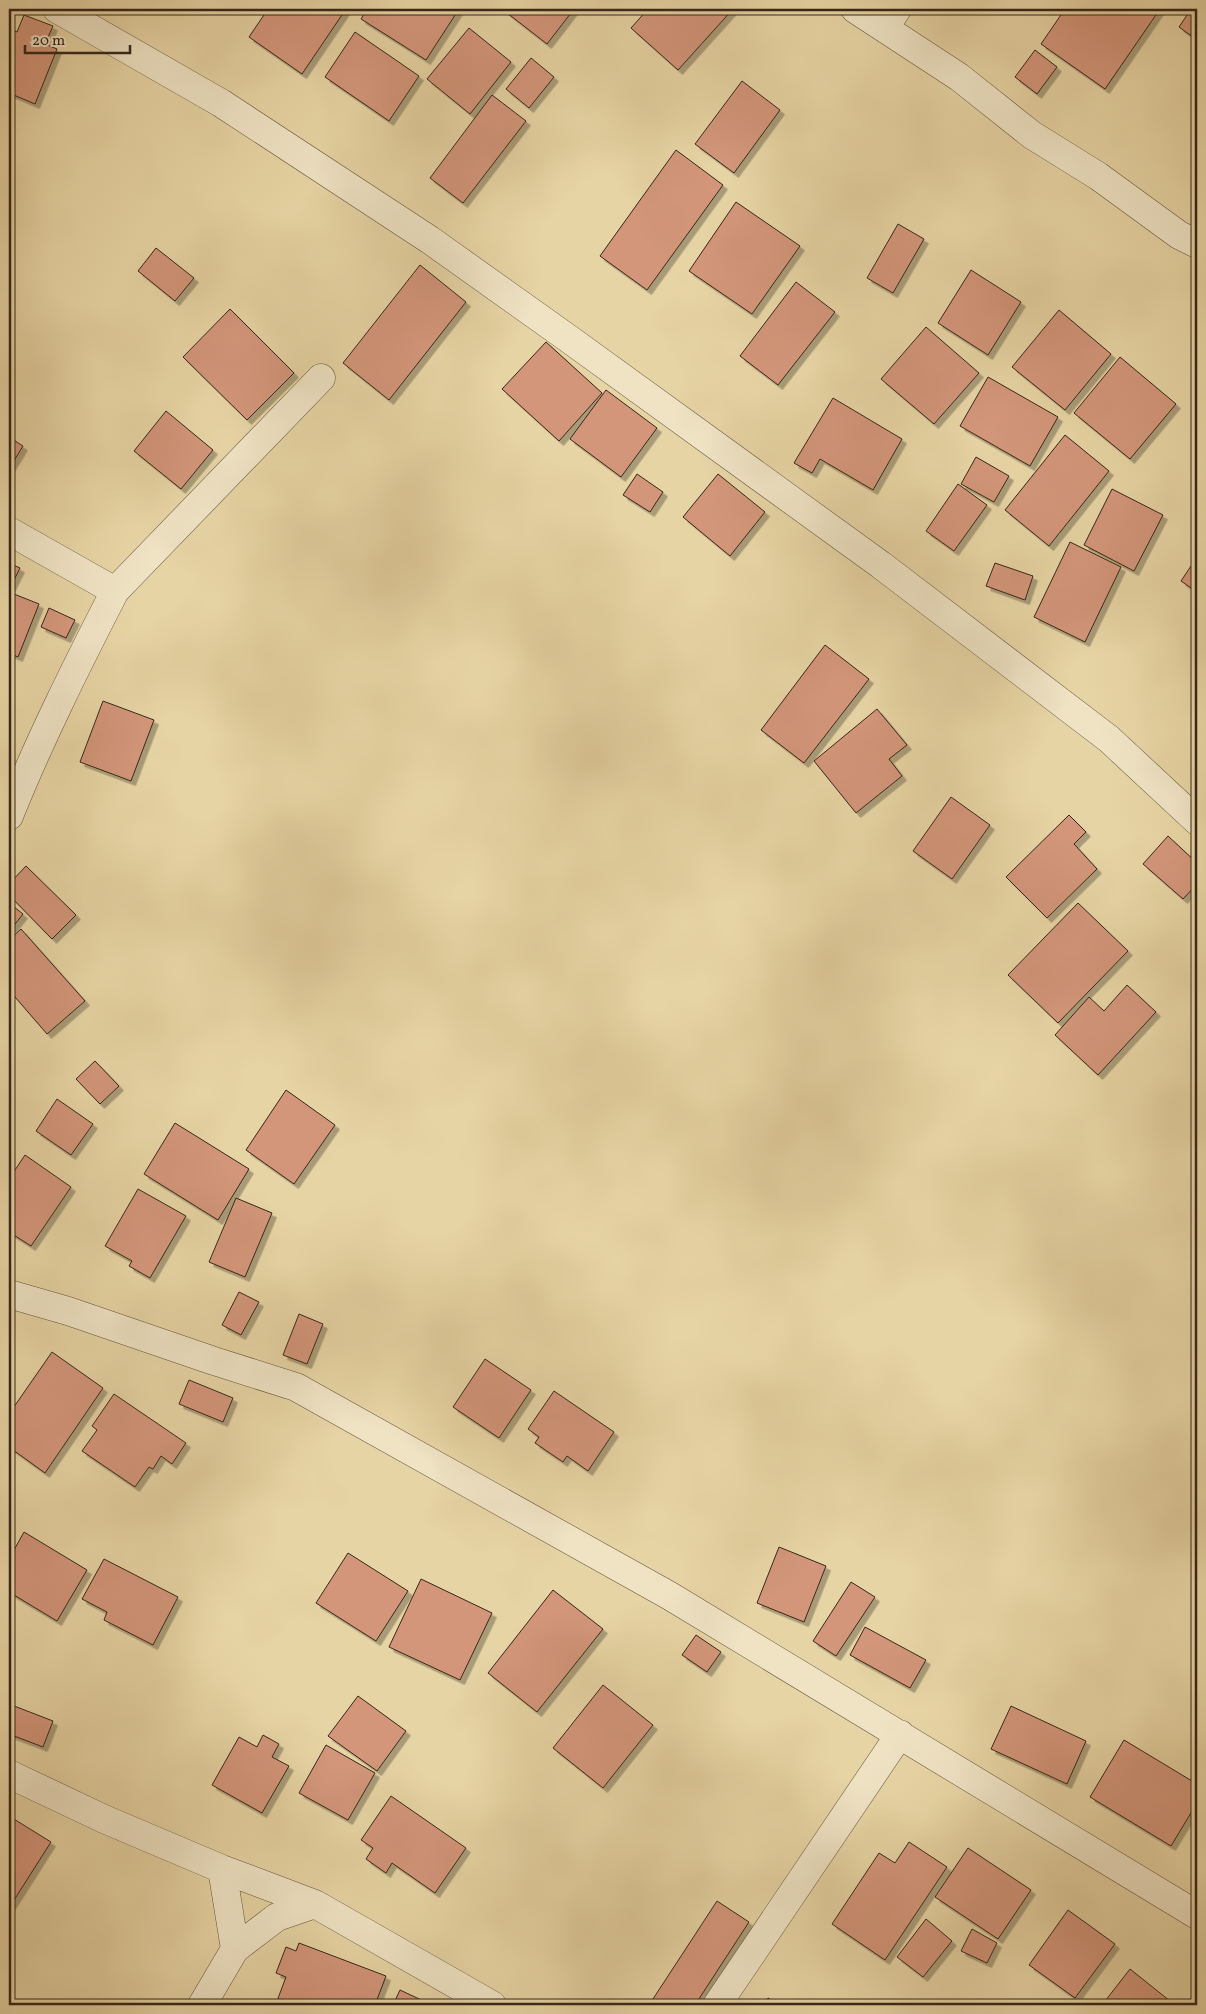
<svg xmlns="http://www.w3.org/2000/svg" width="1206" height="2014" font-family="Vollkorn,serif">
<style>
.building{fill:#d3967a;stroke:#37261a;filter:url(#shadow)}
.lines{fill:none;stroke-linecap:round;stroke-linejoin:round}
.service-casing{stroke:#63523c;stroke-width:19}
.minor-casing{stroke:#63523c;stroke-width:29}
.service{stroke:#efe3c4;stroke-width:18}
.minor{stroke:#efe3c4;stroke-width:28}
</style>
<defs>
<filter id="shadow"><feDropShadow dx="4.5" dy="4.5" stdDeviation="0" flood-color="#0004"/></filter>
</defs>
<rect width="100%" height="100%" fill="#e7d4a4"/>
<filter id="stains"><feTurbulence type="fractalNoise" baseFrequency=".004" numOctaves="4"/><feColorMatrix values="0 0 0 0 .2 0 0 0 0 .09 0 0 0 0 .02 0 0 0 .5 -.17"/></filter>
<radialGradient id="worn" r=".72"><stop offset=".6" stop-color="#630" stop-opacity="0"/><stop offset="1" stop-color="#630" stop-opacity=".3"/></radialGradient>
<path class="building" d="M268,9H346L302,74L249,37Z
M367,9H459L426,60L361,19Z
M502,9H574L547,44Z
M648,9H733L678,70L631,28Z
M1065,9H1160L1105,89L1041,44Z
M1191,9H1197V40L1179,27Z
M24,15L53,26L45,44L57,49L35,104L9,93V29L17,32Z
M469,28L511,62L470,114L427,79Z
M355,32L419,76L389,121L325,77Z
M1035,50L1057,67L1037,94L1015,77Z
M531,58L554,77L529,108L506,89Z
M742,81L780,110L734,173L695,144Z
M492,95L526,121L463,203L430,178Z
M676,150L723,185L647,290L600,256Z
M736,202L800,246L752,314L689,271Z
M898,224L924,239L893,293L867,278Z
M156,248L194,278L175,301L138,271Z
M420,265L466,302L389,400L343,363Z
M971,270L1021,302L988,355L938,323Z
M796,282L835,312L778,385L740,356Z
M1197,300V316L1192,314Z
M230,309L294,373L247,420L183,357Z
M1059,310L1111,354L1065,410L1012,367Z
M926,327L979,373L934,424L881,379Z
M546,342L602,393L559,441L502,389Z
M1120,357L1176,404L1130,459L1074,413Z
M988,377L1058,417L1030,466L960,426Z
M606,390L657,428L621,477L570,439Z
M833,398L902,439L873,490L820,459L812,473L794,463Z
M166,411L213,450L181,489L134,451Z
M1065,435L1109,471L1049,546L1005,510Z
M9,437L23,446L9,469Z
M976,457L1009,476L994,502L961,484Z
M637,474L663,492L650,512L623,495Z
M718,474L765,512L730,556L683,517Z
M958,484L987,505L954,551L926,531Z
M1112,489L1163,515L1134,571L1084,545Z
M1070,542L1121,567L1085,642L1034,617Z
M1197,557V592L1181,581Z
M9,563L20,568L10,588L9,587Z
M995,563L1033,576L1025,600L986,586Z
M9,592L39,604L18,657L9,653Z
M49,608L75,620L66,638L41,627Z
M825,645L869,679L804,763L761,730Z
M103,701L154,720L131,781L80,762Z
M877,709L907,745L889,759L902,776L856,813L814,761Z
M951,797L990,825L952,879L913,851Z
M1069,815L1086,832L1074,844L1097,869L1047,918L1006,877Z
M1168,836L1197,863V884L1183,899L1143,864Z
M26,866L76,915L52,939L9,895V884Z
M9,903L23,914L12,928L9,925Z
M1078,903L1128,951L1058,1023L1008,975Z
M21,929L85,1001L47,1034L9,990V940Z
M1127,985L1156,1012L1098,1075L1055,1035L1089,997L1104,1011Z
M95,1061L119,1086L100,1104L76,1079Z
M286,1090L335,1125L294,1184L246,1150Z
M57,1099L93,1124L71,1155L36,1131Z
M175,1123L249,1169L218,1220L144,1174Z
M25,1155L71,1187L31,1246L9,1232V1179Z
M138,1189L186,1216L150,1278L129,1266L132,1261L105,1246Z
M236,1198L272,1213L245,1277L209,1262Z
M239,1292L259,1302L241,1335L222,1325Z
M299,1314L323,1324L307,1364L283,1355Z
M52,1352L103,1388L45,1473L9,1447V1414Z
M485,1359L531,1390L499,1438L453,1407Z
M189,1380L233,1398L223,1422L179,1404Z
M554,1391L614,1432L588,1471L567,1456L563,1462L535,1443L539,1437L528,1429Z
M114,1394L186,1443L172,1464L161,1456L153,1469L149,1467L135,1487L82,1451L97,1430L92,1426Z
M24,1532L87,1570L57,1621L9,1592V1559Z
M779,1547L826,1566L804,1622L757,1603Z
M348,1553L408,1591L376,1641L316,1603Z
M104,1559L178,1597L153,1645L104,1620L107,1612L82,1599Z
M421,1579L492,1613L460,1680L389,1647Z
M851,1582L875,1597L836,1656L813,1641Z
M553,1590L603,1629L537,1712L488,1673Z
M865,1627L926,1660L910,1688L850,1655Z
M696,1635L721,1652L707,1672L682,1655Z
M603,1685L653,1725L603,1788L553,1748Z
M358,1696L406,1731L377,1771L328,1736Z
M9,1704L53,1721L43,1747L9,1734Z
M1011,1706L1086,1741L1067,1784L991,1749Z
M263,1735L279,1744L272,1757L289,1766L262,1813L212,1785L239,1737L257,1747Z
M1124,1740L1197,1784V1803L1171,1846L1090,1797Z
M326,1745L375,1773L348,1820L299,1793Z
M391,1796L466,1848L435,1893L392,1863L386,1873L366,1859L373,1848L361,1840Z
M9,1816L51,1842L9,1908Z
M909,1842L947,1867L885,1960L832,1924L879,1853L895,1863Z
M968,1848L1031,1890L998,1939L935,1897Z
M717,1901L749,1922L695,2005H656L651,2002Z
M1068,1910L1115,1944L1075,1998L1029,1965Z
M926,1919L952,1941L923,1977L897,1957Z
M972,1929L997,1943L987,1963L961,1951Z
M299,1943L386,1976L375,2005H289L277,2001L286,1977L276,1973L286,1947L296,1951Z
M1130,1969L1175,2005H1102Z
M400,1990L432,2005H393Z
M768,1998L779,2005H763Z"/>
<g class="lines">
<defs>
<path id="service" d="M889,31L903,9"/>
<path id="minor" d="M57,9L221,103L430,240L569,339L881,565L1109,739L1197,821
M855,9L959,77L1032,135L1098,176L1179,235L1197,244
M9,531L115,591C77,665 40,739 9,816
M115,591L321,378
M9,1294L68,1311L214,1361L296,1387L670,1596L1197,1915
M9,1774L104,1819L222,1869L315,1904L492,2005
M222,1869L235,1949
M202,2005L235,1949L277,1917L315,1904
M717,2005L900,1734"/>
</defs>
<use href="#service" class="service-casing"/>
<use href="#minor" class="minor-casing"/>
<use href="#service" class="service"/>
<use href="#minor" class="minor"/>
</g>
<rect width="1206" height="2014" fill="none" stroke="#e7d4a4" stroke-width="30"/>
<rect x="10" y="10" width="1186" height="1994" fill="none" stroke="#37261a" stroke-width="2.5"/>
<rect x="15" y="15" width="1176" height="1984" fill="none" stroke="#37261a"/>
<path d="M25 45v8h105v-8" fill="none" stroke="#37261a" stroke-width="2.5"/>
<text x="32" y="45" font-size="15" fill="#37261a" stroke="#efe3c4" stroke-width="4" paint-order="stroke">20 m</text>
<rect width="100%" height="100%" filter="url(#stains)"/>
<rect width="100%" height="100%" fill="url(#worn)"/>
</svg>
